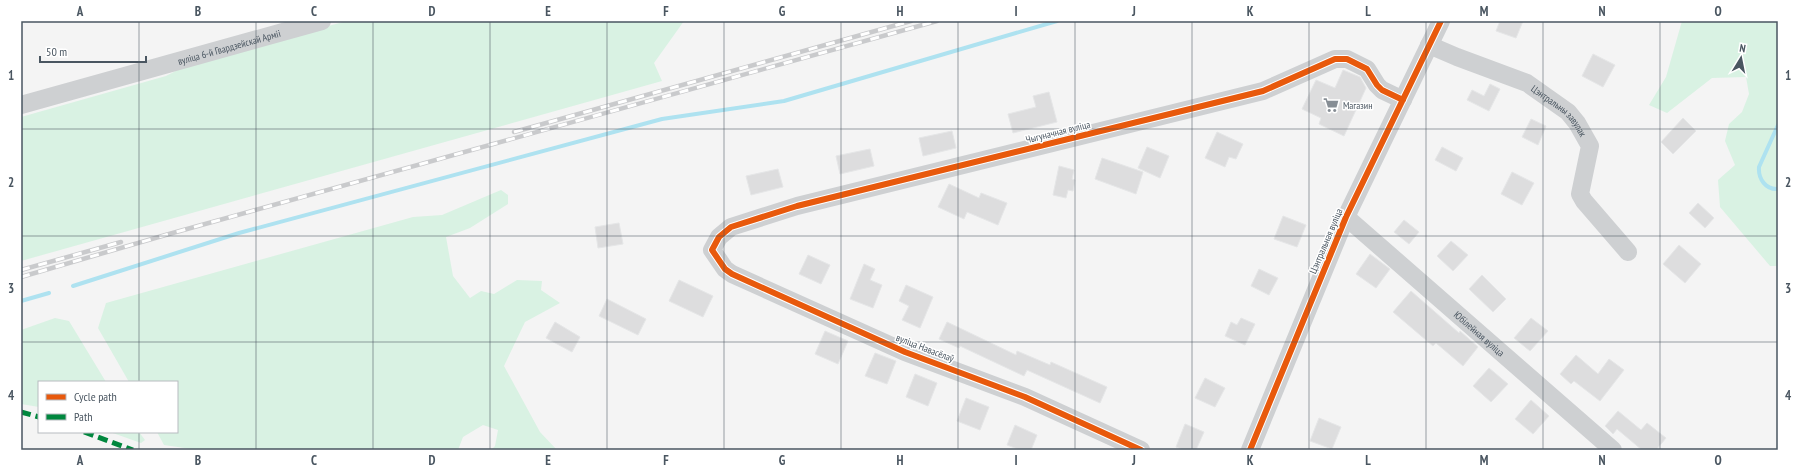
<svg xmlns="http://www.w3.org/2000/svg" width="1799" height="471" font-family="'PT Sans Narrow',sans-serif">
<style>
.green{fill:#d9f2e3}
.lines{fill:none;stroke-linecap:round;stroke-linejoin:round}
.stream{stroke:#aee2f0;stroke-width:4}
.building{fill:#ddddde;stroke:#e5e6e7}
.minor{stroke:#ced0d2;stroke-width:18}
.rail-casing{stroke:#c9cacc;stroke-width:4.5}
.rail{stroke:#fff;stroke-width:3;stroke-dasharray:9;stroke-linecap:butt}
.quiet{stroke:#00873e;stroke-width:5;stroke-dasharray:10 5;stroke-linecap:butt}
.cycleway-casing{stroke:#fff;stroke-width:8}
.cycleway{stroke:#e8590c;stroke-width:6}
.grid{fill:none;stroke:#4a5661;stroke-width:1;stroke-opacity:0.55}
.labels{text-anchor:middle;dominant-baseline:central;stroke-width:3;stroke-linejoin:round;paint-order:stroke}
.street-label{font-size:10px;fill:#4a5661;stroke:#fff}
.poi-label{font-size:10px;fill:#4a5661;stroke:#fff;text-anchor:start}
.neatline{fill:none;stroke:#4a5661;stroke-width:1.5}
.grid-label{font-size:13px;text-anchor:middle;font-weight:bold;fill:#4a5661}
</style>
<rect width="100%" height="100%" fill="#f4f4f4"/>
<path class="green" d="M347,21H684L654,63L662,81L21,261V117L166,76L193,62Z
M1682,21H1778V266H1770L1720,207L1718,180L1735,165L1725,141L1729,124L1742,112L1749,94L1746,77L1712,78L1667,113L1649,105L1666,77Z
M501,190L508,195V204L470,228L446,237L453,276L470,298L481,291L494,294L517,280L542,281L541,290L560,303L525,322L504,366L540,432L557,450H491L495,446L498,430L483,425L463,437L458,450H198L164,445L157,432H177V382H129L98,328L106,303L413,217L442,215Z
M55,318L69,321L106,382H39V407L21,404V330Z
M110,432H139L145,440L141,443Z"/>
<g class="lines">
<path class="stream" d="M1778,125L1759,167C1758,179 1766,190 1778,189
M73,286L239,233L662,119L784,101L1057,21
M21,301L49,293"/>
</g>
<path class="building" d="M1500,21H1523L1516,38L1496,31Z
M1593,54L1615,65L1603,87L1582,76Z
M1343,70L1360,77L1366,88L1344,136L1319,124L1321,118L1302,109L1316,80L1335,88Z
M1490,84L1500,89L1489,111L1467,100L1472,90L1484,96Z
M1049,92L1057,122L1013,133L1008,114L1036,107L1033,96Z
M1683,118L1696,131L1673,154L1661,142Z
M1531,119L1546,126L1538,145L1522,137Z
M952,131L956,148L923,156L919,138Z
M1217,132L1243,144L1236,159L1229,157L1225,167L1205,158Z
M1147,147L1169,156L1160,178L1138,168Z
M1442,147L1463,158L1456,171L1435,160Z
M870,149L874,166L840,174L836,156Z
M1102,158L1143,172L1136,194L1095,179Z
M1059,166L1074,170L1072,179L1075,180L1073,191L1068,190L1066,198L1053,195Z
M778,169L783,187L751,195L746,176Z
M1512,172L1534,183L1522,205L1501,194Z
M949,184L979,198L981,193L1007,203L998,225L967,212L964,219L938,207Z
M1698,203L1714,218L1705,228L1689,213Z
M1283,216L1306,225L1297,247L1274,239Z
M1404,220L1419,232L1409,244L1394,232Z
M619,223L623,244L598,248L595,227Z
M1451,241L1468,255L1453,271L1437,256Z
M1679,245L1701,264L1685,283L1663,264Z
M1370,254L1390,269L1376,288L1356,274Z
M808,255L830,265L821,284L799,274Z
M864,264L875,269L870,280L882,285L873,308L850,299Z
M1259,269L1278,278L1269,295L1251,286Z
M1482,275L1506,299L1493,312L1469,289Z
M679,280L713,296L703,317L669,301Z
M906,285L933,297L920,328L902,320L909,306L899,301Z
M1411,291L1459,333L1460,331L1478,347L1463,366L1436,343L1433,346L1393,312Z
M607,299L646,319L638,335L599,316Z
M1241,318L1255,324L1245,345L1225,336L1231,322L1237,325Z
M1531,318L1548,331L1530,351L1514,338Z
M555,322L580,337L572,352L546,338Z
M947,322L1016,355L1017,351L1050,365L1051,362L1107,387L1100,403L1027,370L1024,376L960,346L959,348L939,339Z
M825,331L848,341L838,364L815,354Z
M875,353L896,361L887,384L865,376Z
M1576,355L1598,374L1609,359L1624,370L1600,401L1574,381L1571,384L1560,374Z
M1489,368L1508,384L1491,402L1473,386Z
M915,374L937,383L928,406L906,397Z
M1205,378L1225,388L1215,407L1195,398Z
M966,398L989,407L980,430L957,421Z
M1531,400L1549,416L1533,434L1515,419Z
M1618,411L1641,430L1647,423L1666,438L1656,450H1642L1617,429L1613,434L1605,426Z
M1319,418L1341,427L1332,449L1310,441Z
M1185,424L1204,432L1196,450H1184L1176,447Z
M1015,425L1037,435L1031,450H1020L1007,445Z"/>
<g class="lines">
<g class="minor">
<path id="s1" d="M1429,45L1457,57L1527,83L1568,112L1577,123L1590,146L1580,194L1584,201L1628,252"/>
<path id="s2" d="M21,105L322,21"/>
<path id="s3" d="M1346,217L1613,450"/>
<path d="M1141,450L1025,397L905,352L732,274L725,269L712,250L719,237L731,227L797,206L1263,91L1335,59H1347L1367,69L1377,85L1382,90L1403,100"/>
<path d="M1250,450L1346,217L1441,21"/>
</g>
<defs>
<path id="rail" d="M514,132L911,21
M21,270L121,242
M21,277L169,234L937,21"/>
</defs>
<use href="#rail" class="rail-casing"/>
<use href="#rail" class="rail"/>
<path class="quiet" d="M21,412L39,417
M84,432L133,450"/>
<defs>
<path id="cycleway" d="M1141,450L1025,397L905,352L732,274L725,269L712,250L719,237L731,227L797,206L1263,91L1335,59H1347L1367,69L1377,85L1382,90L1403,100
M1250,450L1346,217L1441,21"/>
</defs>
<use href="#cycleway" class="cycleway-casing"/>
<use href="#cycleway" class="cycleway"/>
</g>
<path class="grid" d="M139,21V382M256,21V450M373,21V450M490,21V450M607,21V450M724,21V450M841,21V450M958,21V450M1075,21V450M1192,21V450M1309,21V450M1426,21V450M1543,21V450M1660,21V450M21,129H1778M21,236H1778M21,342H1778M139,432V450"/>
<defs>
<symbol id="supermarket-bare" viewBox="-9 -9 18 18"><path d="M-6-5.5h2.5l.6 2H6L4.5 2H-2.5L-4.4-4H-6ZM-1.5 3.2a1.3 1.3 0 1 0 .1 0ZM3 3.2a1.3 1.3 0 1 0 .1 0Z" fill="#868d94" stroke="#fff" stroke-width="2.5" paint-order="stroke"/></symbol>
</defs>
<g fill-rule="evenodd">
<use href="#supermarket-bare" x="1320" y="94" width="22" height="22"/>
</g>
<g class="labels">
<g class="street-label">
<text stroke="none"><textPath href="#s2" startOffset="216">вуліца 6-й Гвардзейскай Арміі</textPath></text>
<text stroke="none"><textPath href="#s1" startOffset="148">Цэнтральны завулак</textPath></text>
<text transform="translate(1058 132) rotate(-14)">Чыгуначная вуліца</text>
<text transform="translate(1326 241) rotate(-67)">Цэнтральная вуліца</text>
<text stroke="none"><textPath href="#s3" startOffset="177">Юбілейная вуліца</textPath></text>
<text transform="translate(925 348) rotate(21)">вуліца Навасёлаў</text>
</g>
<g class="poi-label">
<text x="1343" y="105">Магазин</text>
</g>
</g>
<rect width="1799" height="471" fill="none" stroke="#ffffff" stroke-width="44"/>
<rect x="38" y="381" width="140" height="52" fill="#ffffff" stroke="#b7bbc0"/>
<rect x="46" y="394" width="20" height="6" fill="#e8590c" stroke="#b7bbc0"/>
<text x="74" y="401" font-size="12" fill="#4a5661">Cycle path</text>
<rect x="46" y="414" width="20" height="6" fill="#00873e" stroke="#b7bbc0"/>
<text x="74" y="421" font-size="12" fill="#4a5661">Path</text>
<g transform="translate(1741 58) rotate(10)" stroke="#ffffff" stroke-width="3" paint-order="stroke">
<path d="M0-3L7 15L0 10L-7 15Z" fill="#4a5661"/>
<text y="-6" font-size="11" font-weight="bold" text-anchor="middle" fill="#4a5661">N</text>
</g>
<path d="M40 56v6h106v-6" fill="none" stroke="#4a5661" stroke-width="2"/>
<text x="46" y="56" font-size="12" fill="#4a5661" stroke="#ffffff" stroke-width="3" paint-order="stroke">50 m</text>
<rect x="22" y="22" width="1755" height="427" class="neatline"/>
<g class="grid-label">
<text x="80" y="16">A</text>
<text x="198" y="16">B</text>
<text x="314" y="16">C</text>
<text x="432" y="16">D</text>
<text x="548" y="16">E</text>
<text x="666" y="16">F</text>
<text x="782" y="16">G</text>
<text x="900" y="16">H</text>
<text x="1016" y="16">I</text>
<text x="1134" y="16">J</text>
<text x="1250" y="16">K</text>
<text x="1368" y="16">L</text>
<text x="1484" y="16">M</text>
<text x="1602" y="16">N</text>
<text x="1718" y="16">O</text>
<text x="11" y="80">1</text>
<text x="1788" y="80">1</text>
<text x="11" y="187">2</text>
<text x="1788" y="187">2</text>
<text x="11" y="293">3</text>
<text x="1788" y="293">3</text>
<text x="11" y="400">4</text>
<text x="1788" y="400">4</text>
<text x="80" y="465">A</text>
<text x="198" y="465">B</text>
<text x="314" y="465">C</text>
<text x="432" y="465">D</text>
<text x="548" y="465">E</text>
<text x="666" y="465">F</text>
<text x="782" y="465">G</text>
<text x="900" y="465">H</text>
<text x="1016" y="465">I</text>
<text x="1134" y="465">J</text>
<text x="1250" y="465">K</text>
<text x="1368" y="465">L</text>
<text x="1484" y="465">M</text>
<text x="1602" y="465">N</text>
<text x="1718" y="465">O</text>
</g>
</svg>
